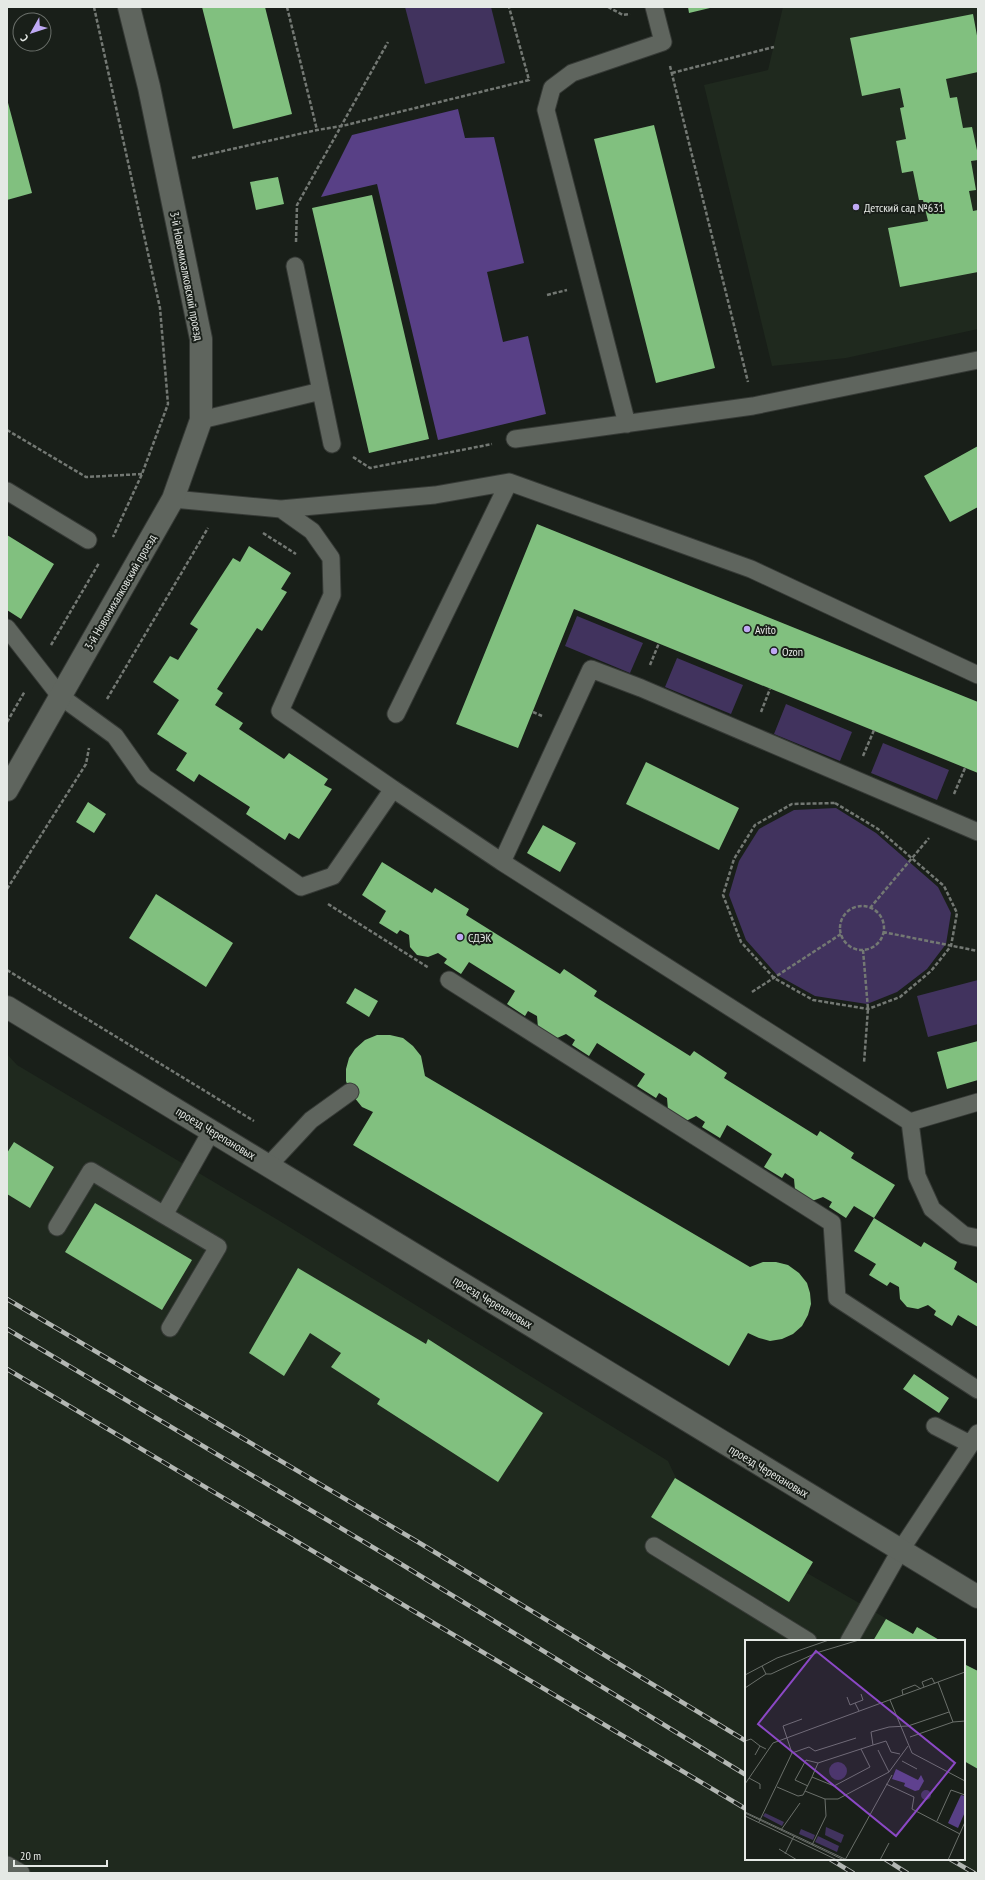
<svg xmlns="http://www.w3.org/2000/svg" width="985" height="1880" font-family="'PT Sans Narrow',sans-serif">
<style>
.built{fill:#1f291e}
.green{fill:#41335e}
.forest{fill:#584086}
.building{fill:#81c07f}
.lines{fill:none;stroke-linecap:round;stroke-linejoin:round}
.lane-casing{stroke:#363a36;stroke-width:19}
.street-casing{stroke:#363a36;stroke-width:24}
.path{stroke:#737873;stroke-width:2.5;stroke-dasharray:4 2;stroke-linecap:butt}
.lane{stroke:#5f655e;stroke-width:17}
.street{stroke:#5f655e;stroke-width:22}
.rail-casing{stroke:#b3b7b3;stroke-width:4.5}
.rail{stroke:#191f19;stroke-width:3;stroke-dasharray:9;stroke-linecap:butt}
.poi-dot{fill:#bfa9f4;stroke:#191f19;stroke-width:1.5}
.labels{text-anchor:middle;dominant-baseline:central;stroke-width:4;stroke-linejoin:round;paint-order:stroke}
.poi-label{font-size:12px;fill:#e5e9e5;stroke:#191f19;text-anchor:start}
.street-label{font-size:12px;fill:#e5e9e5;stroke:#191f19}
.inset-road{fill:none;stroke:#6b706b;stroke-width:1}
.view{fill:#8b48c5;fill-opacity:0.15;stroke:#8b48c5;stroke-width:2}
.inset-edge{fill:none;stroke:#e5e9e5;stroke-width:2}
</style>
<rect width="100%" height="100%" fill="#191f19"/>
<path class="built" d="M783,7H978V329L846,358L772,366L704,85L768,70Z
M7,1054L17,1065L278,1220L668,1461L676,1478L813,1562L807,1573L913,1634L917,1627L941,1641H746V1859H964V1664L978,1671V1873H7Z"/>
<path class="green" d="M405,7H491L505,63L425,84Z
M577,616L643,643L630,673L565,646Z
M677,658L743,685L731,714L665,687Z
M786,704L852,732L840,761L774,734Z
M883,743L949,770L937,800L871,773Z
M836,808L876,833L938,887L951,913L946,944L927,969L897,992L867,1004L815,996L777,975L746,940L729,895L739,861L759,829L794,810Z
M978,980V1024L928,1037L917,996Z"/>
<path class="forest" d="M458,109L465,138L494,137L524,263L487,272L503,342L528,336L546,414L438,440L377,184L321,197L352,135Z"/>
<path class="building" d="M202,7H265L292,114L233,129Z
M688,7H709L710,8L689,13Z
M973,14L978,41V72L946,79L950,98L957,97L963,128L972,127L978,155V160L971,161L976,190L969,191L973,211L978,210V272L900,287L888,228L928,221L923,200H919L913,171L902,173L896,141L906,139L900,108L904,107L900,88L862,96L850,38Z
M7,99L32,193L7,200Z
M654,125L715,368L656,383L594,139Z
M278,177L284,204L256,210L250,182Z
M372,195L429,439L369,453L312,208Z
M978,446V507L950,522L924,476Z
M537,524L978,702V773L574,609L518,748L456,724Z
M7,535L54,564L21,619L7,610Z
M249,546L291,573L281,589L287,592L262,631L257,628L217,689L223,693L215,705L243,723L239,729L284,759L289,753L328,779L324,785L332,789L299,839L289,833L285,840L246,814L250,807L199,774L194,782L176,770L187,753L157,734L179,700L153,682L170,656L178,660L198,629L190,624L233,558L240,562Z
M646,762L739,808L719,850L626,804Z
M88,802L106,814L94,833L76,822Z
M543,825L576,843L560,872L527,853Z
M382,862L432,893L435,888L469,909L466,915L560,974L564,969L597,991L594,996L690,1056L694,1051L727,1073L724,1078L817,1136L820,1131L854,1153L851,1158L895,1185L874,1218L921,1247L924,1242L957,1262L954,1269L978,1284V1327L958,1315L952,1326L934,1315L936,1311L928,1305L918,1309L907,1307L900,1299L899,1287L890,1282L887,1286L869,1275L876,1264L854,1251L874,1218L854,1206L846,1218L829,1207L832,1202L823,1197L812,1201L795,1190L794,1179L785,1173L782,1178L764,1167L772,1154L727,1125L720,1138L702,1127L705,1122L696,1116L686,1121L668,1110L667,1098L659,1093L656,1098L637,1086L645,1074L597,1043L589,1056L572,1045L575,1040L566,1034L555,1039L538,1028L537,1016L528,1011L525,1016L507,1004L515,991L469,962L461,974L444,963L447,959L438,953L428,957L417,955L410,947L409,935L400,930L397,934L379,923L386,911L362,895Z
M156,894L233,943L206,987L129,938Z
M355,988L378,1001L369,1017L346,1003Z
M377,1035H390L403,1038L413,1046L421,1056L425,1076L750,1267L763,1262H776L788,1265L799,1273L807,1283L810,1293L811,1304L808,1315L802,1326L793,1334L782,1339L770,1341L759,1338L748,1333L729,1366L353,1145L373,1112L362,1107L350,1092L346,1081V1069L349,1058L355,1049L365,1040Z
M978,1041V1080L947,1089L937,1052Z
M14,1142L54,1167L30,1208L7,1194V1153Z
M95,1203L192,1260L162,1310L65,1252Z
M298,1268L426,1344L428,1339L543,1413L498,1482L377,1404L380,1399L331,1367L341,1353L310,1333L284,1376L249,1353Z
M914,1374L949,1398L939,1413L903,1389Z
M675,1478L813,1562L789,1602L651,1517Z
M886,1619L913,1634L917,1627L941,1641H873Z
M964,1664L978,1671V1769L964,1761Z"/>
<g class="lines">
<defs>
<path id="lane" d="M295,266L332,444
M201,420L321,391
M627,424L546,110L552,88L572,73L663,42L654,7
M515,439L753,406L978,360
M7,491L88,540
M173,499L281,509L435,495L509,482L751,569L978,675
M7,628L60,696L115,736L144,777L301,887L333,876L393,789L280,711L332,595L331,558L312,531L281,509
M396,714L509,482
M393,789L502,862L910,1122
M502,862L591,669L641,688L978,832
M449,980L832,1223L837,1298L978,1390
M978,1102L910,1122L917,1176L932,1209L964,1235L978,1238
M269,1165L311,1120L350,1092
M164,1215L218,1247L170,1328
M57,1227L91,1171L164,1215L212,1130
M935,1426L970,1444
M654,1546L808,1641
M849,1641L900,1551L978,1433
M7,1865L21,1873"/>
<path id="street" d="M7,790L173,499L201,420V339L149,87L129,7
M7,1007L978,1597"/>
</defs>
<use href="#lane" class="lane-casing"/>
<use href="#street" class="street-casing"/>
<path class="path" d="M94,7L160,308L168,404L142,474L113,537
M287,7L317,130
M608,7L623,15L630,14
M670,66L748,382
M672,73L774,47
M192,158L317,130L342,126L529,80L509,7
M296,242L297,205L388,42
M547,295L567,290
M7,430L86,477L142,474
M353,457L370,468L492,444
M263,533L296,554
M51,645L99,563
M650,665L659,643
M107,699L208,528
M533,712L542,716
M761,712L770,689
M7,722L25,691
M863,756L874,730
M954,794L965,768
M835,803L878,829L944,886L957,913L951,946L931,971L900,997L868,1009L813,1000L774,978L741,942L723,895L734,859L755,825L792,804Z
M7,889L86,764L89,748
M328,904L429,968
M840 928a22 22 0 1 1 44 0a22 22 0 1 1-44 0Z
M870,908L929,838
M883,932L978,951
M863,950L868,1009L864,1063
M7,970L254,1121
M752,992L841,934"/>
<use href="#lane" class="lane"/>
<use href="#street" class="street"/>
<defs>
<path id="rail" d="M7,1299L418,1542L746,1741
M7,1329L401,1564L746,1775
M7,1369L746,1809
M830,1859L853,1873
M885,1859L907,1873
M950,1859L974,1873"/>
</defs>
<use href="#rail" class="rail-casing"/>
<use href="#rail" class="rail"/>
</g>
<g class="poi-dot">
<circle cx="856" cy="207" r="4"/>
<circle cx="747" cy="629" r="4"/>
<circle cx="774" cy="651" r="4"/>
<circle cx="460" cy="937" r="4"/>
</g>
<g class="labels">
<g class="poi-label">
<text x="864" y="207">Детский сад №631</text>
<text x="755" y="629">Avito</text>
<text x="782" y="651">Ozon</text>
<text x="468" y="937">СДЭК</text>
</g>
<g class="street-label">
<text transform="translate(187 276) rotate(79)">3-й Новомихалковский проезд</text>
<text transform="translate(120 592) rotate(-60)">3-й Новомихалковский проезд</text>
<text transform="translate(216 1133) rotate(31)">проезд Черепановых</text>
<text transform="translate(493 1302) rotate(31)">проезд Черепановых</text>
<text transform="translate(769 1471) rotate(31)">проезд Черепановых</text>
</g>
</g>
<g transform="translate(745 1640)">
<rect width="220" height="220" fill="#191f19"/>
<path d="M84 131a9 9 0 1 1 18 0a9 9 0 1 1-18 0ZM176 155a5 5 0 1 1 10 0a5 5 0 1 1-10 0ZM20,173L39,182L37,186L18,176ZM81,187L99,195L96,203L80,195ZM56,189L70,195L68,200L54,194ZM73,196L94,206L92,212L70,202Z" fill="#41335e"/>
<path d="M151,129L173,140L176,135L179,141L174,150L170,151L159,146L160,143L147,139ZM216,155L220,156V172L213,188L203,183Z" fill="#584086"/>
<path class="inset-road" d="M21,34H26L71,13L114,0M0,35L32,18L84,0M193,42L208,82M179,47L177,42L187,38L190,44M0,48L21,34L17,26M158,55L157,50L170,45L176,49M102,57L105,65L110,63M145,60L167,113L220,141M114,71L110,63L118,60L116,54M165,97L208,82L220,81M0,101L6,99L15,106M133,110L144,132M47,113L64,107L70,111L111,98M155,114L146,112L141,101L128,105L126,92L144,87L163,86L204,72M10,115L15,106L21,109M157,121L172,129M73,123L128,105M4,138L15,144V149M0,144L28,103L220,32M141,144L169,157L167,169L215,194M63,146L50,140L61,120L73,123L67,137M32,147L53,156L58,155L60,151L80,159H93L144,132L163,106M60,151L67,137L89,146L125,127L116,109M0,172L102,220M0,173L99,220M0,176L92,220M192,181L206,150L220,155M14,182L47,113L38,86L57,79M36,190L55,163M67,205L81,176L80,159M34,209L52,220M40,214L49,196M100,220L147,135M135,220L144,203M203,220L220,182"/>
<path class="view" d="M71,11L210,123L151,196L13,84Z"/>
<rect width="220" height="220" class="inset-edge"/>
</g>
<rect width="985" height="1880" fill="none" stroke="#e5e9e5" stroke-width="16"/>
<g transform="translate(32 32) rotate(231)"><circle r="19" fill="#191f19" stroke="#6b706b"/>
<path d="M0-3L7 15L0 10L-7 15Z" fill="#bfa9f4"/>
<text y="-6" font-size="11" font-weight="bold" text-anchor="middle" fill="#e5e9e5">С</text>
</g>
<path d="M14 1860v6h93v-6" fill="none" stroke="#e5e9e5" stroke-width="2"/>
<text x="20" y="1860" font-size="12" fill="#e5e9e5" stroke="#191f19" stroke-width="3" paint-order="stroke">20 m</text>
</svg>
